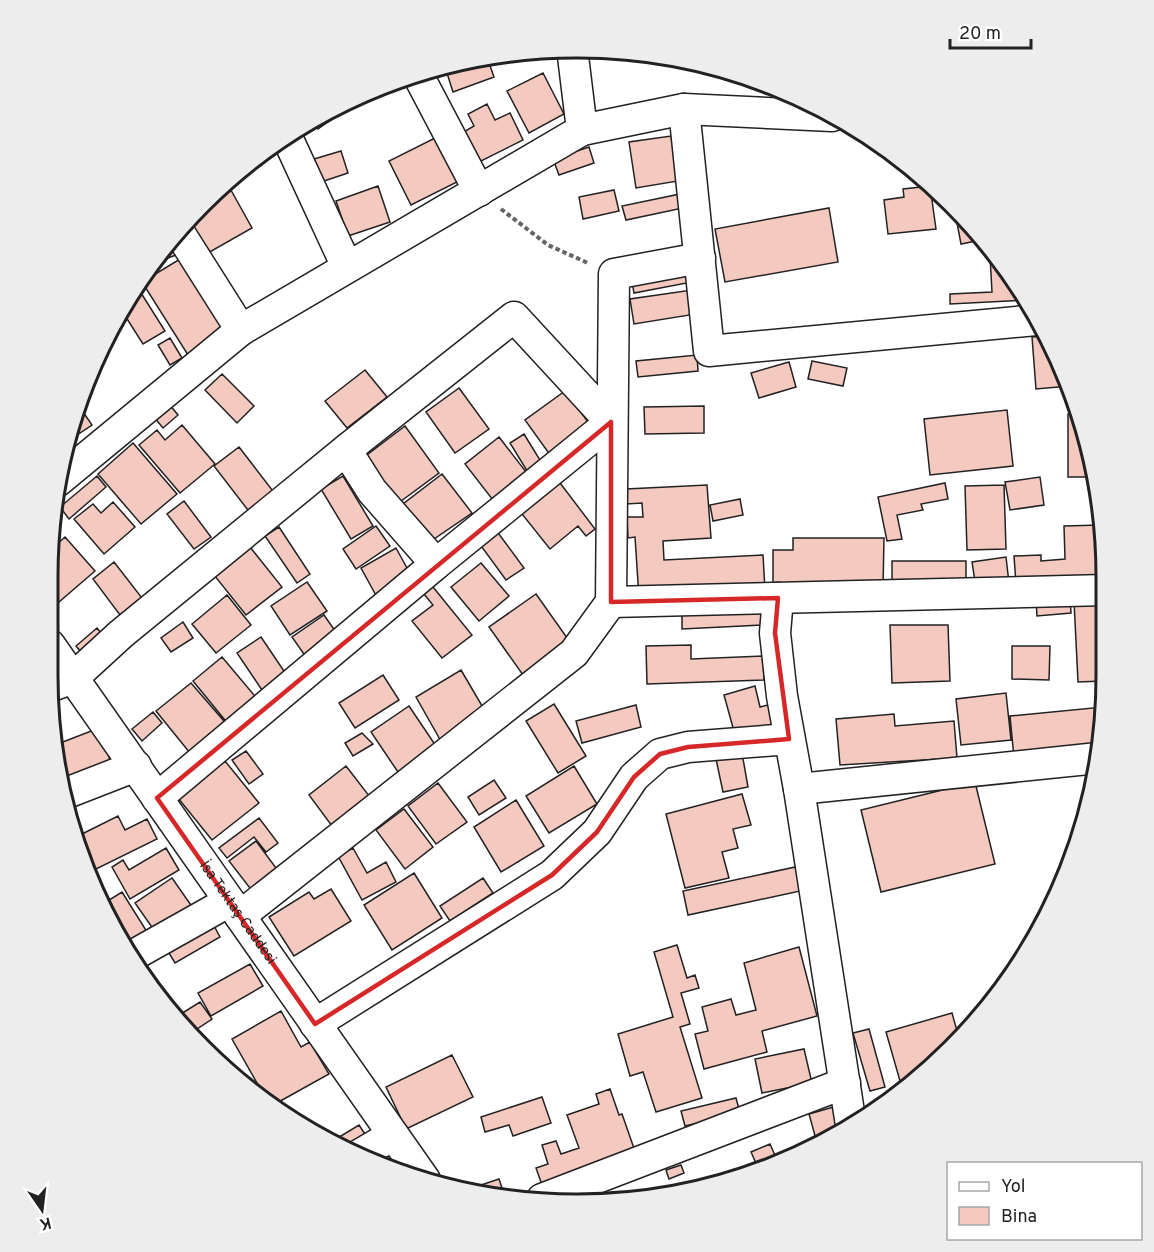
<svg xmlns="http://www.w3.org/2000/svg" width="1154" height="1252" font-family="Overpass,sans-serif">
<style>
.building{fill:#f3c9c0;stroke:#222;stroke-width:1.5}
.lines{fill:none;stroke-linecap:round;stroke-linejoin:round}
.minor-casing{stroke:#222;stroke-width:33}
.path{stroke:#646464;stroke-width:4;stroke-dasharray:4.5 3;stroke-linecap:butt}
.minor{stroke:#fff;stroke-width:30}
.marked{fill:none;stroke:#d62828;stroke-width:4.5;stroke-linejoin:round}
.labels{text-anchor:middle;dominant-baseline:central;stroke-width:4.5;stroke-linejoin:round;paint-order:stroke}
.street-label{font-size:15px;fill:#222;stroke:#fff}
.rim{fill:none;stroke:#222;stroke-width:3}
</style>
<rect width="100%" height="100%" fill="#fff"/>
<path class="building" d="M481,57H487L494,77L453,92L446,70Z
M543,73L564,114L529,133L507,91Z
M487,104L495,120L510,113L523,140L477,163L462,133L474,126L468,114Z
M339,107L342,112L318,129L313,121Z
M671,136L678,181L636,188L629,142Z
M435,138L457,182L411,205L389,161Z
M589,147L594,163L559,175L553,159Z
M341,151L348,173L321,182L314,159Z
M227,183L252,228L208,253L189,220L203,203Z
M378,186L390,222L348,236L336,201Z
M930,186L936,229L888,234L884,200L904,197L903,189Z
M614,190L619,211L583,219L579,197Z
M680,194L683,208L626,220L622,206Z
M954,207L981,240L961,244Z
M829,208L838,262L725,282L715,229Z
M171,242L176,255L152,264Z
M990,256H995L1017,283L1026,300L950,304V294L992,292Z
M180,259L225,333L188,355L142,282Z
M690,270L692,282L634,293L632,281Z
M136,285L165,331L143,344L122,311Z
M692,290L696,314L634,324L630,299Z
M1045,336L1066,375L1069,386L1036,389L1032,337Z
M170,338L182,358L170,365L158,345Z
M697,355L698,371L638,377L636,361Z
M812,361L847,368L843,386L808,379Z
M789,362L796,387L759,398L751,373Z
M365,370L387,397L347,428L325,401Z
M222,374L254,406L237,423L205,390Z
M459,388L489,429L455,453L426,412Z
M565,391L594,430L553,459L525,420Z
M169,404L178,415L163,428L154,417Z
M79,406L92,425L68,441Z
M704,406V433L645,434L644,407Z
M1007,410L1013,466L930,475L924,419Z
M1068,414H1078L1096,477H1068Z
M182,425L215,464L180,493L139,445L157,430L165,440Z
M405,426L439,473L393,507L359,461Z
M524,434L543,465L529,474L510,443Z
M499,437L530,477L496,504L465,464Z
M133,443L177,494L141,524L98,474Z
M239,447L276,495L251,514L214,466Z
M442,474L472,513L431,541L403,504Z
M97,476L106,487L69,519L60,507Z
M343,476L373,526L351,539L321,489Z
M1040,477L1044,505L1010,510L1005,482Z
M557,479L595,529L586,536L578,526L550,549L518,509Z
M945,483L948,499L921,504L923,510L897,515L902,539L887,541L878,497Z
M707,485L711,538L663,541L664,560L763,555L765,590L639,598L635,537L628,538L627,517H643L642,503L626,504V489Z
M1004,485L1006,549L967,550L965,486Z
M740,499L743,515L713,521L710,505Z
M184,501L211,537L194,549L167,514Z
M113,502L135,527L104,554L74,519L93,504L101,513Z
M1101,525L1106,577L1016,584L1014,556L1041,555V561L1065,559L1064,526Z
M376,526L390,546L356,569L343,549Z
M493,526L524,568L506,580L476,539Z
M279,527L310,574L297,583L265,536Z
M65,537L95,571L52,608L55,546Z
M793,538H884L883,589H773V550H793Z
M250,547L282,587L246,615L214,575Z
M396,548L413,579L378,599L361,568Z
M1006,557L1009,583L976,588L972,562Z
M892,561H966V588H892Z
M114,562L142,598L120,615L93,579Z
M481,563L509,596L479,621L451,587Z
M307,582L327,611L290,635L271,606Z
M433,587L472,635L442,658L412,621L433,605L424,594Z
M536,594L570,642L523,675L489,627Z
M227,595L251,625L216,653L192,624Z
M1070,597L1071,613L1037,616L1036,600Z
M1105,600L1103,681L1078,682L1074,601Z
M761,607L762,625L682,629V610Z
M324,615L340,638L308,660L292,637Z
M183,622L193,638L171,652L161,638Z
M890,625H948L950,681L892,683Z
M97,628L109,643L88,660L76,646Z
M261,637L290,680L266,696L237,653Z
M691,645V659L763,656L764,680L647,684L646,646Z
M1012,646H1050L1049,680L1012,679Z
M222,657L259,701L229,725L193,681Z
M461,670L488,716L442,743L416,697Z
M383,675L399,700L355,728L339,703Z
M191,683L230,728L194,758L156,711Z
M755,686L760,707L772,704L778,724L735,735L724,695Z
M1006,693L1011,740L961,745L956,699Z
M554,704L586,756L558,773L526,721Z
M636,705L641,727L582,743L576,721Z
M409,706L438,749L400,775L371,732Z
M1103,707L1100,749L1014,758L1010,716Z
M153,712L162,723L142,741L132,729Z
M894,714L895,726L954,721L957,758L840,765L836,719Z
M99,728L112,766L60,785L55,745Z
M362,733L373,744L353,756L345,743Z
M246,751L263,774L249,784L232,760Z
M742,753L748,787L723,792L716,759Z
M225,761L259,803L212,840L178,798Z
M346,766L370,797L332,826L309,795Z
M574,766L597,804L549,833L526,796Z
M494,780L506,798L479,815L468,797Z
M975,782L995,864L881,892L861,810Z
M438,783L467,822L436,844L408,806Z
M742,794L751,825L733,829L738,848L722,852L729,878L685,888L666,814Z
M516,800L544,846L501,872L474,827Z
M404,809L433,847L405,869L376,830Z
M118,816L125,830L147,819L157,839L90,872L78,836Z
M259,818L278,843L266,852L254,837L227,858L219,848Z
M256,841L279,872L253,892L229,861Z
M166,848L179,870L130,899L112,867L123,860L129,870Z
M353,848L367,873L386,862L396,882L362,900L338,856Z
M800,866L805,890L688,915L683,891Z
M414,873L442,918L392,950L364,905Z
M172,878L193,908L156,933L135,903Z
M483,878L493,893L450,921L440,906Z
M331,889L351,921L294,956L269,917L309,892L314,899Z
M122,892L149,935L127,949L101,905Z
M212,922L220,937L175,963L166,948Z
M677,945L687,978L695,975L699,988L681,993L690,1024L680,1027L702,1098L656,1112L643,1072L630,1076L618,1034L673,1017L654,952Z
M799,947L817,1016L762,1031L767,1052L704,1069L695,1034L708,1031L702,1007L731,999L736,1015L756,1010L744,963Z
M250,964L263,986L211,1016L198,993Z
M200,1002L212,1019L191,1033L176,1017Z
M281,1011L301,1047L310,1042L329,1074L275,1104L265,1097L232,1039Z
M952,1013L959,1038L902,1088L886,1032Z
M869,1029L885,1087L870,1091L853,1033Z
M804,1049L812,1083L762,1093L755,1059Z
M452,1055L473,1097L406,1129L386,1087Z
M610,1089L619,1115L622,1114L636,1154L542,1185L536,1168L548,1164L542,1145L556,1141L561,1154L579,1148L567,1115L599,1104L596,1094Z
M542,1097L551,1123L513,1136L509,1125L485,1132L481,1117Z
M736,1098L740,1113L685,1126L681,1111Z
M837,1106L844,1129L817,1143L809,1114Z
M359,1125L369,1140L350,1152L331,1142Z
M770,1144L778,1162L759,1170L751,1152Z
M681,1165L684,1173L669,1179L666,1170Z
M499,1179L504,1194L476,1191L475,1187Z"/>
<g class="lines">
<defs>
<g id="minor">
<path d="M572,48L582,130L684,109L832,116"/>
<path d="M418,75L479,191"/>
<path d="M684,109L709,351L1036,320"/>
<path d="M286,135L347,267"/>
<path d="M179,232L241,330"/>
<path d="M58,481L241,330L582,130"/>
<path d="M778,598L775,633L782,696L799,789"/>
<path d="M611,602L1106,590"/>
<path id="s1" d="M50,645L425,1180"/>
<path d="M49,687L73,678L121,634L346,450L372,491L436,564L611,422L514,317L346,450"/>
<path d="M64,794L136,766"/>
<path d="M157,798L436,564"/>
<path d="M240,916L574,653L611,602L614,274L700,258"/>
<path d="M132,956L228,902"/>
<path d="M315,1024L552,875L597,832L634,777L660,754L688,747L789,739"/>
<path d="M851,1125L799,789L1098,758"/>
<path d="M359,1155L393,1135"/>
<path d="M542,1199L845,1083"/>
</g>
</defs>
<use href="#minor" class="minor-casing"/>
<path class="path" d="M501,209L548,245L588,263"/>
<use href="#minor" class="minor"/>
</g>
<path class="marked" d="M611,422V602L778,598L775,633L789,739L688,747L660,754L634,777L597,832L552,875L315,1024L157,798Z"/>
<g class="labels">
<g class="street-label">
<text stroke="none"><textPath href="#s1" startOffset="327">İsa Tektaş Caddesi</textPath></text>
</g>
</g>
<path d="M0 0H1154V1252H0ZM576 58H578A518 518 0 0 1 1096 576V676A518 518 0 0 1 578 1194H576A518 518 0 0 1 58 676V576A518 518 0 0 1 576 58Z" fill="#ededed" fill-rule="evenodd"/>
<path class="rim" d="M576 58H578A518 518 0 0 1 1096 576V676A518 518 0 0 1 578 1194H576A518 518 0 0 1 58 676V576A518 518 0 0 1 576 58Z"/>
<rect x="947" y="1162" width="195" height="78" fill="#ffffff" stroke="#a7a7a7" stroke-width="1.5"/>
<rect x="959" y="1182" width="30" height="9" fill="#ffffff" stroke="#a7a7a7" stroke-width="1.5"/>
<text x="1001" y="1192" font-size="18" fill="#222222">Yol</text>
<rect x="959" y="1207" width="30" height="18" fill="#f3c9c0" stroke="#a7a7a7" stroke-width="1.5"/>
<text x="1001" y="1222" font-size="18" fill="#222222">Bina</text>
<g transform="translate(42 1210) rotate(166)" stroke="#ffffff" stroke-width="4.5" paint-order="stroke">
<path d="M0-4.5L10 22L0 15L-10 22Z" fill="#222222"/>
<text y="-9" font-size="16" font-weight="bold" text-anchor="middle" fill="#222222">K</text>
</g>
<path d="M950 39v9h81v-9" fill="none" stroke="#222222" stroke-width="3"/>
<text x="959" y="39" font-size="18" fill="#222222" stroke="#ffffff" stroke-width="4.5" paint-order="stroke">20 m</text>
</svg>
